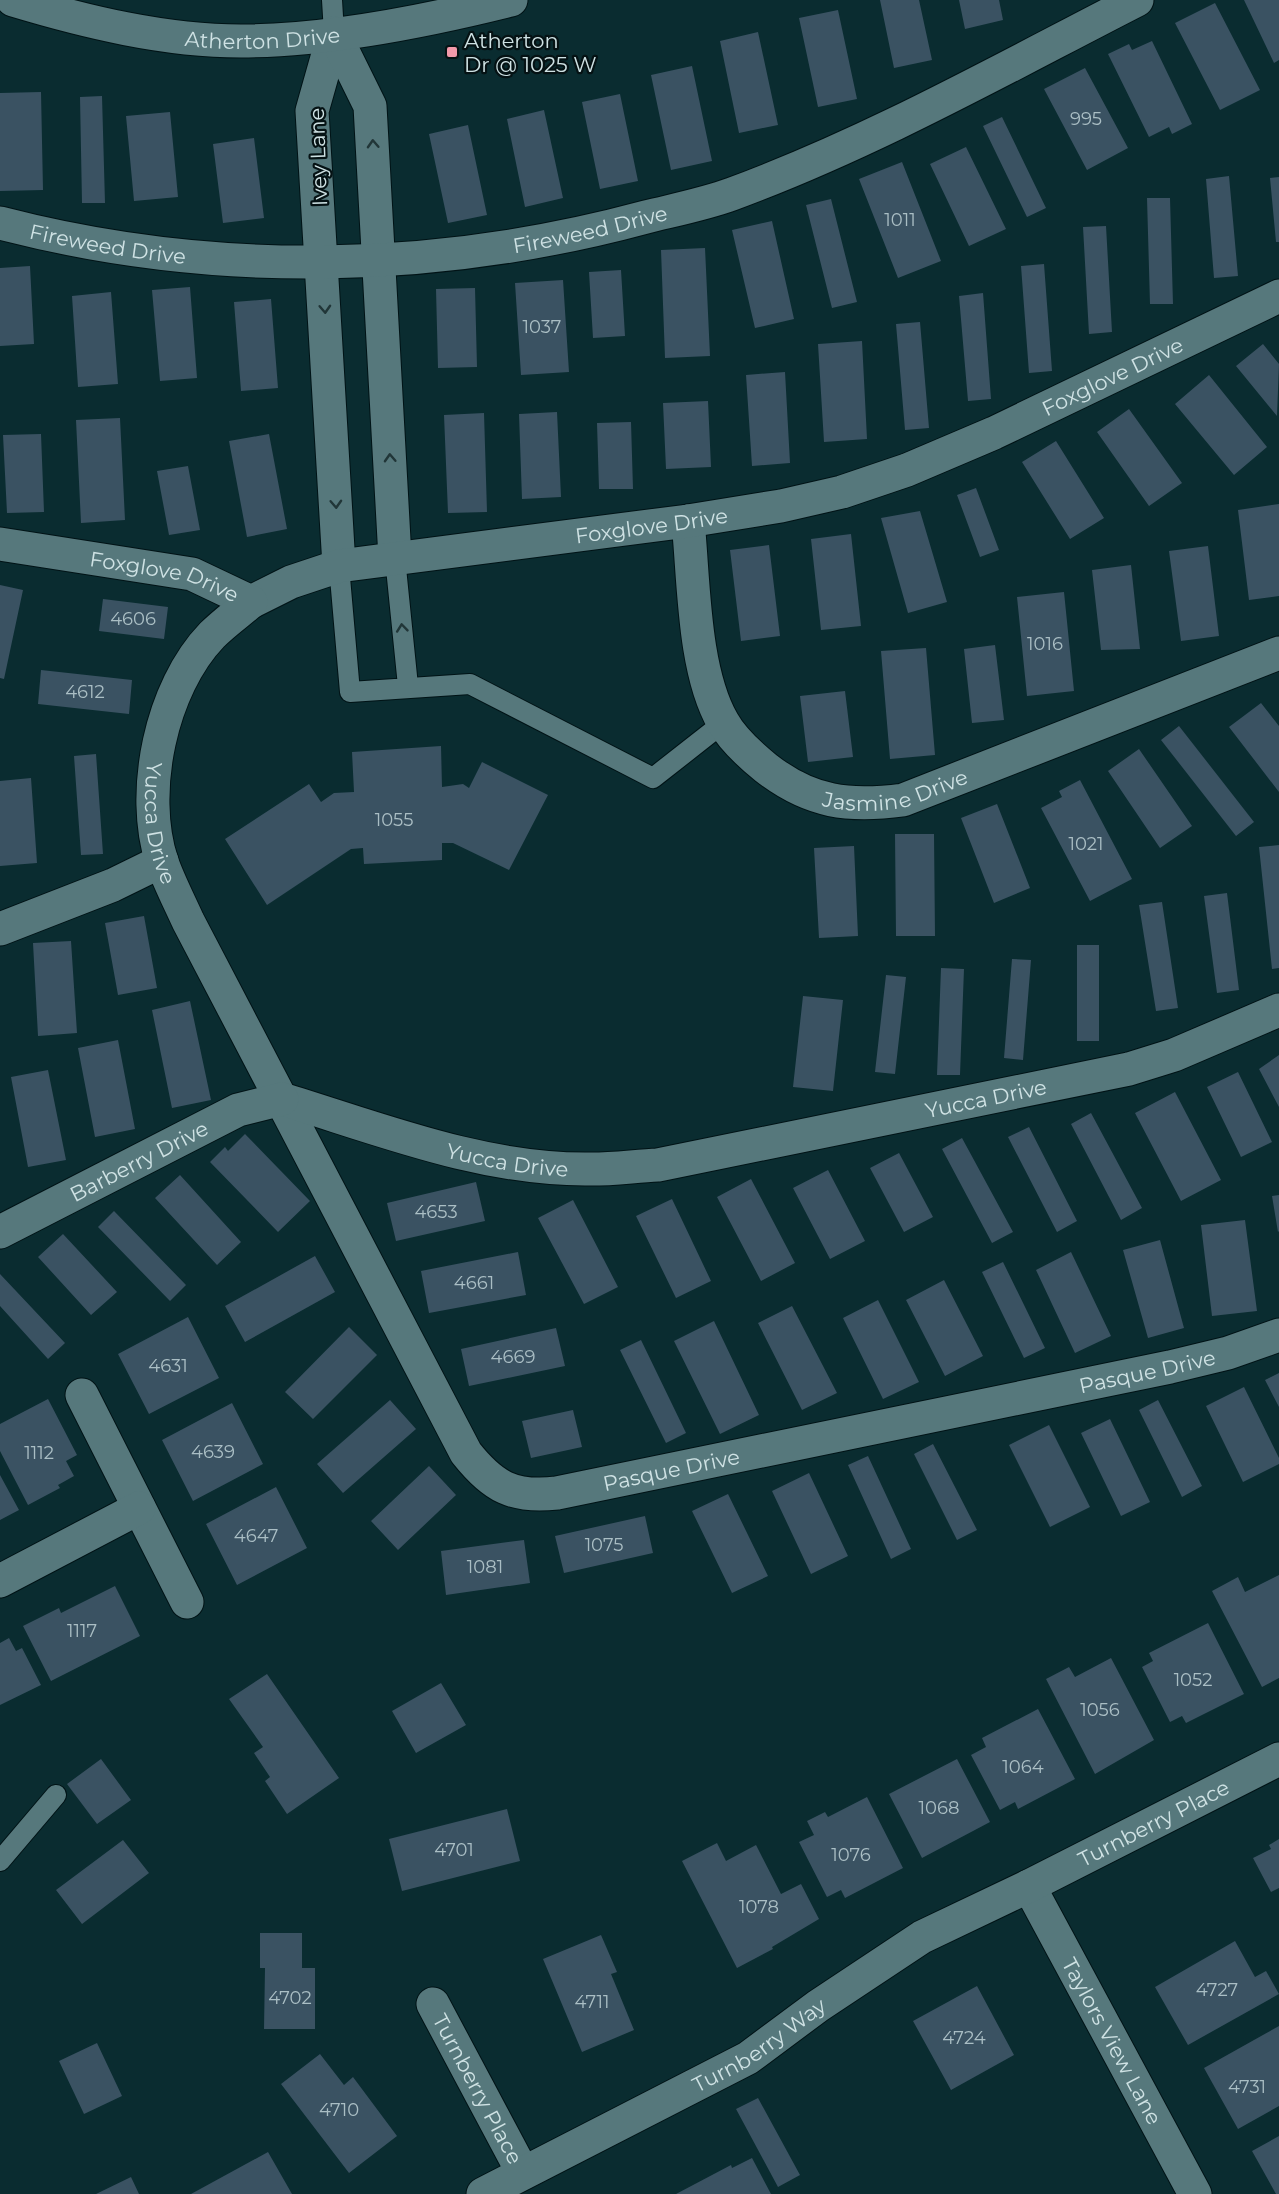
<svg xmlns="http://www.w3.org/2000/svg" width="1279" height="2194" font-family="Montserrat,sans-serif">
<style>
.building{fill:#3a5262}
.lines{fill:none;stroke-linecap:round;stroke-linejoin:round}
.service-casing{stroke:#001316;stroke-width:22}
.minor-casing{stroke:#001316;stroke-width:35}
.tertiary-casing{stroke:#001316;stroke-width:35}
.service{stroke:#56787c;stroke-width:20}
.minor{stroke:#56787c;stroke-width:33}
.tertiary{stroke:#56787c;stroke-width:33}
.oneway{stroke:#213638}
.poi-dot{fill:#f39aab;stroke:#051214;stroke-width:2}
.labels{text-anchor:middle;dominant-baseline:central;stroke-width:4.5;stroke-linejoin:round;paint-order:stroke}
.number-label{font-size:18px;fill:#aabec4}
.street-label{font-size:21px;fill:#cfe2e4;stroke:#051214}
.poi-label{font-size:21px;fill:#cfe2e4;stroke:#051214;text-anchor:start}
</style>
<rect width="100%" height="100%" fill="#0a2c30"/>
<path class="building" d="M880,0H919L932,60L894,68Z
M959,0H999L1003,20L965,29Z
M1244,0H1279V60L1274,63Z
M1215,3L1260,90L1220,110L1175,23Z
M838,10L857,99L818,107L799,18Z
M758,32L778,125L739,133L720,41Z
M1152,41L1192,124L1172,134L1169,127L1149,137L1108,54L1129,44L1132,50Z
M692,66L712,161L671,170L651,75Z
M1085,68L1128,148L1087,170L1044,89Z
M41,92L43,190L0,191V93Z
M620,94L638,181L600,189L582,102Z
M102,96L105,203H82L80,97Z
M544,110L563,198L525,207L507,119Z
M170,112L178,197L134,201L126,116Z
M1002,117L1046,208L1027,217L983,126Z
M468,125L487,215L448,223L429,134Z
M254,138L264,218L223,223L213,144Z
M966,147L1006,229L969,246L930,164Z
M902,162L941,261L898,278L859,179Z
M1229,176L1238,276L1214,278L1206,179Z
M1279,177V242H1276L1270,178Z
M1147,198H1170L1173,304H1150Z
M831,199L857,302L832,308L806,205Z
M772,221L794,319L755,328L732,230Z
M1106,226L1112,332L1089,334L1083,227Z
M705,248L710,356L665,358L661,250Z
M1044,264L1052,371L1029,373L1021,266Z
M30,266L34,344L0,346V268Z
M621,270L625,336L593,338L589,272Z
M563,280L569,372L521,375L515,283Z
M190,287L197,378L160,381L152,290Z
M475,288L477,367L438,368L436,289Z
M111,292L118,384L78,387L72,296Z
M983,293L991,399L968,401L959,296Z
M271,299L278,388L241,391L234,302Z
M920,322L929,428L905,430L896,324Z
M862,341L867,439L824,442L818,344Z
M1263,344L1279,364L1277,416L1236,366Z
M785,372L790,463L752,466L746,375Z
M1209,375L1267,447L1234,475L1175,404Z
M708,401L711,467L666,469L663,403Z
M1129,409L1182,483L1149,506L1097,432Z
M557,412L561,497L522,499L519,414Z
M484,413L487,512L448,513L444,415Z
M120,418L125,520L81,523L76,420Z
M631,422L633,489H599L597,423Z
M41,434L44,512L7,513L3,435Z
M269,434L287,529L247,537L229,441Z
M1056,441L1104,518L1070,539L1022,462Z
M188,466L200,530L169,535L157,471Z
M976,488L999,550L980,557L957,495Z
M1279,504V596L1249,600L1238,510Z
M920,511L947,602L908,613L881,518Z
M851,534L861,626L821,630L811,539Z
M769,545L780,636L741,641L730,550Z
M1208,546L1219,636L1181,641L1169,551Z
M1131,565L1140,649L1101,650L1092,570Z
M0,585L23,590L4,679L0,678Z
M1064,592L1074,691L1027,696L1017,597Z
M103,599L168,607L164,639L99,631Z
M995,645L1004,720L972,723L964,649Z
M926,648L935,755L890,759L881,651Z
M41,670L132,680L129,714L38,704Z
M845,691L853,757L808,762L800,696Z
M1261,703L1279,726V792L1229,727Z
M1179,726L1254,822L1236,836L1161,740Z
M441,746L442,787L463,784L469,788L482,762L548,795L509,870L453,843H442V860L364,864L363,848L351,849L267,905L225,839L309,784L321,802L334,793L354,792L352,752Z
M1139,749L1192,826L1160,848L1108,771Z
M96,754L103,854L81,855L74,756Z
M31,778L37,863L0,866V781Z
M1080,780L1132,879L1090,901L1041,808L1062,797L1059,791Z
M997,804L1030,888L994,903L961,818Z
M895,834H934L935,936H896Z
M1279,845V968L1272,969L1259,847Z
M854,846L858,936L819,938L814,848Z
M1227,893L1239,990L1217,993L1204,896Z
M1162,902L1178,1008L1156,1011L1139,905Z
M144,916L157,988L118,995L105,923Z
M71,941L77,1033L38,1036L33,943Z
M1077,945H1099V1041H1077Z
M1012,959L1031,960L1023,1060L1004,1058Z
M941,968L964,969L960,1075H937Z
M886,975L906,977L895,1074L875,1072Z
M803,996L843,1000L833,1091L793,1087Z
M190,1001L211,1100L172,1108L152,1010Z
M118,1040L135,1129L95,1137L78,1048Z
M1279,1055V1107L1259,1069Z
M48,1070L66,1160L28,1167L11,1077Z
M1238,1072L1272,1142L1241,1157L1207,1087Z
M1175,1092L1221,1180L1181,1201L1135,1113Z
M1091,1113L1142,1208L1121,1220L1071,1124Z
M1029,1127L1077,1221L1057,1232L1008,1137Z
M245,1134L310,1201L278,1232L210,1162L225,1147L228,1151Z
M962,1138L1013,1232L992,1243L942,1149Z
M899,1153L933,1217L904,1232L870,1168Z
M828,1170L865,1241L830,1259L793,1188Z
M180,1175L241,1242L217,1265L155,1198Z
M751,1179L795,1263L761,1281L717,1197Z
M476,1182L485,1221L396,1241L387,1203Z
M1279,1195V1231L1278,1232L1272,1196Z
M672,1199L711,1281L676,1298L636,1216Z
M573,1200L618,1287L584,1304L538,1218Z
M114,1211L186,1285L170,1301L98,1227Z
M1245,1220L1257,1311L1212,1316L1201,1225Z
M63,1234L117,1292L91,1315L38,1257Z
M1160,1240L1184,1328L1148,1338L1123,1250Z
M518,1252L526,1295L429,1313L421,1271Z
M1071,1252L1111,1336L1075,1353L1036,1270Z
M315,1256L335,1292L245,1342L225,1306Z
M1003,1262L1045,1348L1024,1358L982,1272Z
M0,1274L65,1343L48,1359L0,1306Z
M944,1280L983,1356L945,1376L906,1300Z
M878,1300L919,1382L883,1399L843,1318Z
M792,1306L837,1393L802,1410L758,1323Z
M188,1317L219,1378L149,1414L118,1354Z
M714,1321L759,1415L720,1434L674,1341Z
M349,1327L377,1355L313,1419L285,1392Z
M556,1328L565,1366L469,1386L461,1349Z
M641,1340L686,1433L666,1443L620,1350Z
M1279,1373V1407L1265,1380Z
M1244,1387L1279,1458V1464L1243,1482L1206,1406Z
M48,1399L77,1455L66,1461L74,1476L58,1485L60,1488L28,1505L0,1451V1424Z
M390,1400L416,1429L343,1493L317,1464Z
M1158,1400L1202,1486L1182,1497L1139,1410Z
M232,1403L263,1464L193,1501L162,1440Z
M573,1410L582,1447L531,1458L522,1421Z
M1110,1419L1150,1502L1121,1516L1081,1433Z
M1049,1425L1090,1507L1050,1527L1009,1445Z
M933,1444L977,1530L957,1540L914,1454Z
M868,1456L911,1549L891,1559L848,1465Z
M429,1466L456,1495L398,1550L371,1521Z
M809,1473L848,1556L811,1574L772,1491Z
M0,1475L19,1510L0,1520Z
M276,1487L307,1548L237,1585L206,1524Z
M728,1494L768,1576L732,1593L692,1511Z
M645,1516L653,1553L564,1573L555,1536Z
M524,1540L530,1583L446,1595L441,1551Z
M1279,1575V1678L1262,1687L1212,1591L1238,1577L1245,1592Z
M115,1586L140,1636L51,1681L23,1626L59,1608L61,1613Z
M1208,1623L1244,1694L1186,1723L1182,1716L1170,1722L1142,1667L1153,1661L1149,1653Z
M9,1638L16,1651L22,1648L41,1685L0,1705V1643Z
M1111,1658L1154,1740L1095,1774L1046,1679L1069,1667L1075,1677Z
M267,1674L339,1778L287,1814L265,1781L270,1777L254,1753L263,1747L229,1699Z
M441,1683L466,1725L416,1753L392,1711Z
M1038,1709L1075,1779L1018,1809L1015,1802L1000,1810L971,1755L986,1747L982,1738Z
M101,1759L131,1800L97,1824L67,1784Z
M957,1759L990,1822L922,1858L889,1794Z
M867,1797L903,1868L845,1898L841,1890L827,1897L799,1842L814,1835L807,1821L825,1812L828,1817Z
M507,1809L520,1861L402,1891L389,1839Z
M1279,1839V1888L1271,1892L1253,1858L1271,1849L1269,1845Z
M123,1840L149,1873L82,1924L56,1890Z
M717,1843L726,1861L756,1845L781,1894L801,1884L819,1919L772,1947L773,1949L737,1968L682,1861Z
M260,1933H302V1968H315V2029H264L265,1968H260Z
M601,1935L617,1972L611,1974L634,2030L582,2052L543,1959Z
M1235,1941L1255,1977L1266,1971L1279,1994L1188,2045L1155,1987Z
M977,1986L1014,2055L951,2090L913,2021Z
M1279,2026V2106L1238,2129L1204,2068Z
M97,2043L122,2096L84,2114L59,2061Z
M320,2054L344,2085L353,2077L397,2136L349,2173L281,2084Z
M758,2098L800,2175L778,2187L736,2109Z
M1279,2136V2194H1276L1252,2151Z
M268,2152L292,2194H191Z
M752,2158L771,2194H676L731,2165L732,2168Z
M131,2177L139,2194H96Z"/>
<g class="lines">
<defs>
<path id="service" d="M332,0L334,33
M395,558L408,686
M339,566L350,692L470,684L653,778L723,723
M0,1861L56,1795"/>
<g id="minor">
<path d="M334,33L312,111L339,566"/>
<path d="M334,33L370,106L395,558"/>
<path id="s1" d="M0,223C212,278 435,274 646,217C674,210 705,204 732,194C873,142 1004,68 1137,0"/>
<path id="s2" d="M688,521C694,581 693,670 723,722C733,740 750,755 766,768C811,803 849,807 903,800L1279,653"/>
<path id="s3" d="M0,544L192,574L251,602L291,582L339,566L688,521L781,506L842,492L907,470L994,433L1279,296"/>
<path id="s4" d="M251,602C238,613 224,623 212,635C161,688 139,792 162,862C169,882 179,901 188,921L466,1453C493,1487 513,1498 557,1493L1170,1367L1228,1353L1279,1335"/>
<path d="M0,929L113,885L162,861"/>
<path id="s5" d="M282,1099C380,1129 480,1169 585,1169C609,1170 634,1166 658,1165L1129,1069L1174,1055L1279,1010"/>
<path id="s6" d="M0,1232L238,1110L282,1099"/>
<path d="M82,1395L187,1602"/>
<path d="M0,1581L139,1508"/>
<path id="s7" d="M1029,1886L1195,2194"/>
<path id="s8" d="M433,2004L523,2173"/>
<path id="s9" d="M483,2194L748,2058L818,2006L922,1937L1029,1886L1279,1759"/>
</g>
<g id="tertiary">
<path id="s10" d="M13,0C86,22 165,41 241,41C327,41 427,21 511,0"/>
</g>
</defs>
<use href="#service" class="service-casing"/>
<use href="#minor" class="minor-casing"/>
<use href="#tertiary" class="tertiary-casing"/>
<use href="#service" class="service"/>
<use href="#minor" class="minor"/>
<use href="#tertiary" class="tertiary"/>
</g>
<defs><path id="oneway-chevron" d="M-2-3.5L2.5 0L-2 3.5" fill="none" stroke-width="1.6" stroke-linecap="round" stroke-linejoin="round" transform="scale(1.5)"/></defs>
<g class="oneway">
<use href="#oneway-chevron" transform="translate(373 144) rotate(-93)"/>
<use href="#oneway-chevron" transform="translate(325 309) rotate(87)"/>
<use href="#oneway-chevron" transform="translate(390 458) rotate(-93)"/>
<use href="#oneway-chevron" transform="translate(336 504) rotate(87)"/>
<use href="#oneway-chevron" transform="translate(402 628) rotate(-96)"/>
</g>
<rect class="poi-dot" x="446" y="46" width="12" height="12" rx="3"/>
<g class="labels">
<g class="number-label">
<text x="1086" y="119">995</text>
<text x="900" y="220">1011</text>
<text x="542" y="327">1037</text>
<text x="133" y="619">4606</text>
<text x="1045" y="644">1016</text>
<text x="85" y="692">4612</text>
<text x="394" y="820">1055</text>
<text x="1086" y="844">1021</text>
<text x="436" y="1212">4653</text>
<text x="474" y="1283">4661</text>
<text x="513" y="1357">4669</text>
<text x="168" y="1366">4631</text>
<text x="213" y="1452">4639</text>
<text x="39" y="1453">1112</text>
<text x="256" y="1536">4647</text>
<text x="604" y="1545">1075</text>
<text x="485" y="1567">1081</text>
<text x="82" y="1631">1117</text>
<text x="1193" y="1680">1052</text>
<text x="1100" y="1710">1056</text>
<text x="1023" y="1767">1064</text>
<text x="939" y="1808">1068</text>
<text x="454" y="1850">4701</text>
<text x="851" y="1855">1076</text>
<text x="759" y="1907">1078</text>
<text x="1217" y="1990">4727</text>
<text x="290" y="1998">4702</text>
<text x="592" y="2002">4711</text>
<text x="964" y="2038">4724</text>
<text x="1247" y="2087">4731</text>
<text x="339" y="2110">4710</text>
</g>
<g class="street-label">
<text stroke="none"><textPath href="#s10" startOffset="254">Atherton Drive</textPath></text>
<text transform="translate(318 157) rotate(-92)">Ivey Lane</text>
<text stroke="none"><textPath href="#s1" startOffset="596">Fireweed Drive</textPath></text>
<text stroke="none"><textPath href="#s1" startOffset="110">Fireweed Drive</textPath></text>
<text stroke="none"><textPath href="#s3" startOffset="1158">Foxglove Drive</textPath></text>
<text stroke="none"><textPath href="#s3" startOffset="670">Foxglove Drive</textPath></text>
<text stroke="none"><textPath href="#s3" startOffset="168">Foxglove Drive</textPath></text>
<text stroke="none"><textPath href="#s2" startOffset="408">Jasmine Drive</textPath></text>
<text stroke="none"><textPath href="#s4" startOffset="254">Yucca Drive</textPath></text>
<text stroke="none"><textPath href="#s5" startOffset="720">Yucca Drive</textPath></text>
<text stroke="none"><textPath href="#s5" startOffset="234">Yucca Drive</textPath></text>
<text stroke="none"><textPath href="#s6" startOffset="156">Barberry Drive</textPath></text>
<text stroke="none"><textPath href="#s4" startOffset="1666">Pasque Drive</textPath></text>
<text stroke="none"><textPath href="#s4" startOffset="1180">Pasque Drive</textPath></text>
<text stroke="none"><textPath href="#s9" startOffset="768">Turnberry Place</textPath></text>
<text stroke="none"><textPath href="#s7" startOffset="176">Taylors View Lane</textPath></text>
<text stroke="none"><textPath href="#s9" startOffset="314">Turnberry Way</textPath></text>
<text stroke="none"><textPath href="#s8" startOffset="96">Turnberry Place</textPath></text>
</g>
<g class="poi-label">
<text x="464" y="40">Atherton<tspan x="464" dy="24">Dr @ 1025 W</tspan></text>
</g>
</g>
</svg>
